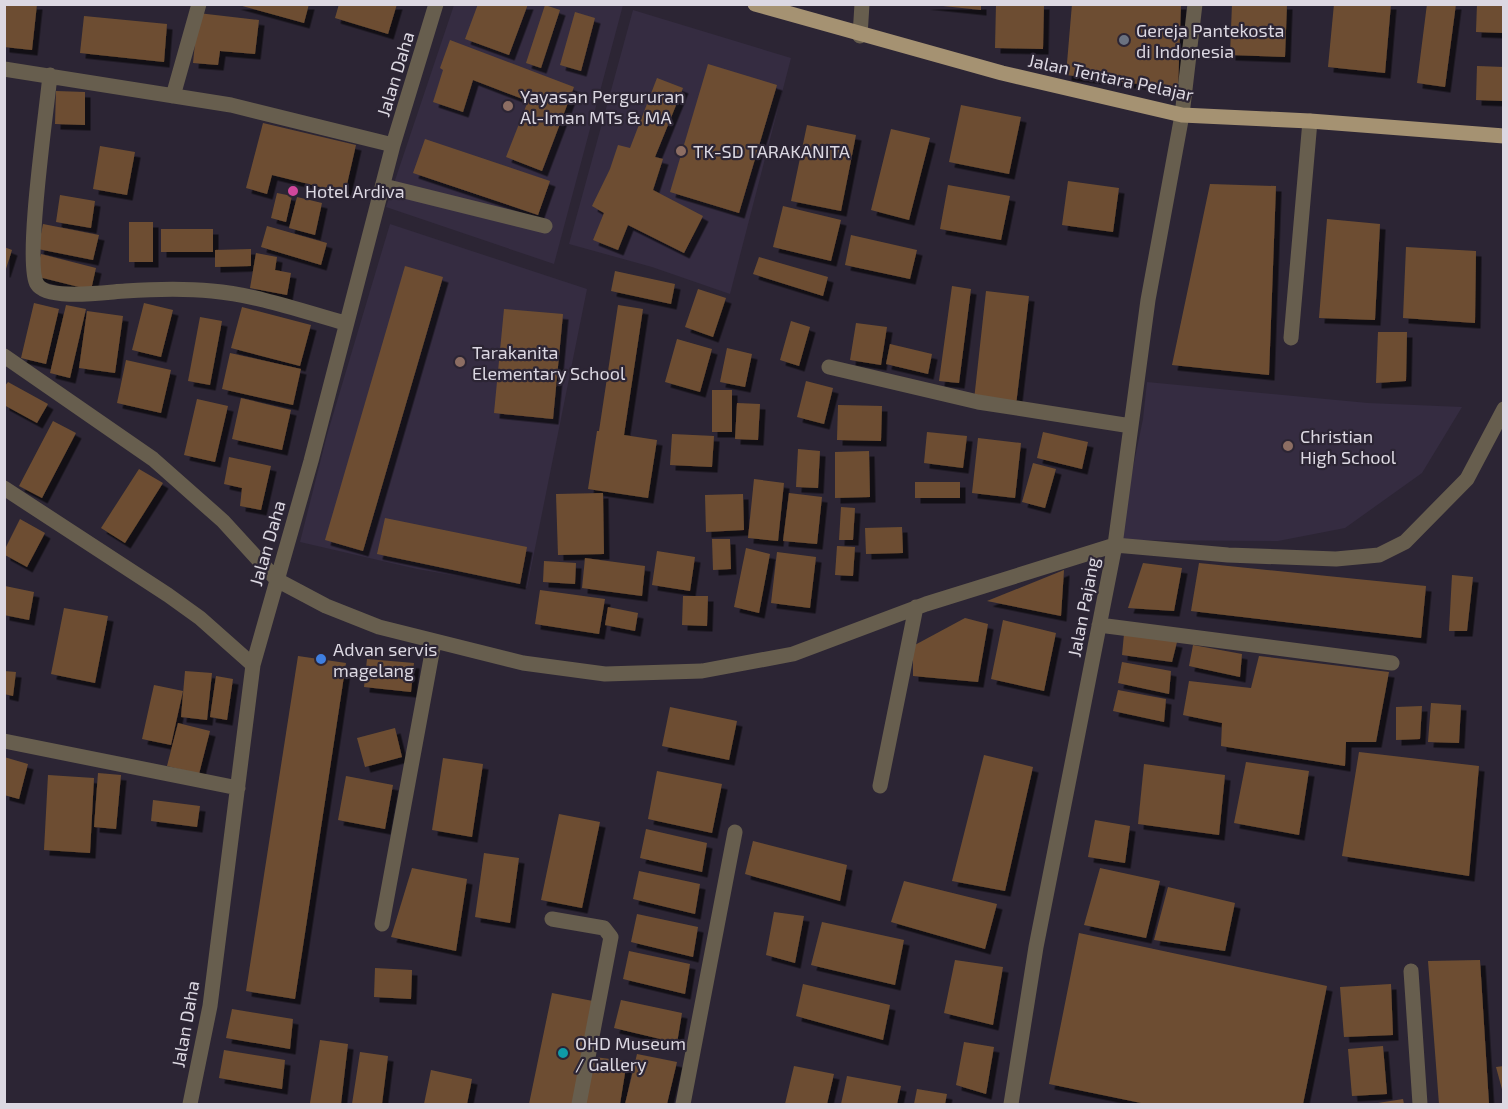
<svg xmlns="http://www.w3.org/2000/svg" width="1508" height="1109" font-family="'Exo 2',sans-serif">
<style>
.built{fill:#352c41}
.building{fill:#6d4e31;filter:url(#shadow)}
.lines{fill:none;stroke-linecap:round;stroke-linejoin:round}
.minor{stroke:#675e4e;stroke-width:15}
.major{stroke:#a59272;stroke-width:15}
.worship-dot{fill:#6b7280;stroke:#2c2534;stroke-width:2}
.education-dot{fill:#8d6e63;stroke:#2c2534;stroke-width:2}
.hotel-dot{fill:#d1479c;stroke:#2c2534;stroke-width:2}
.shop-dot{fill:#3f7fe0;stroke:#2c2534;stroke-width:2}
.culture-dot{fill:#0f9aa8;stroke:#2c2534;stroke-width:2}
.labels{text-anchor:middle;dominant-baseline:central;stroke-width:4.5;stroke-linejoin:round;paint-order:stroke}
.poi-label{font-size:18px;fill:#dcd8e2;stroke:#2c2534;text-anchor:start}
.street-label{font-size:18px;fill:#dcd8e2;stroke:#2c2534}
</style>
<defs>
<filter id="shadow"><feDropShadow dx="5.5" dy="5.5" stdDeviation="0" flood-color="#0009"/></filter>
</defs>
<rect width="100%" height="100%" fill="#2c2534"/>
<path class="built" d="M454,5H623L554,264L386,207Z
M633,10L791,58L730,294L652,267L569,244Z
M390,224L587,289L527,588L417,569L300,542L327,435Z
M1147,382L1368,403L1462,407L1422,473L1345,528L1278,541L1118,540L1143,419Z"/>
<path class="building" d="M4,4H37L32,50L4,47Z
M235,4H309L304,23Z
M339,4H397L388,34L335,18Z
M478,4H528L509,55L465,39Z
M924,4H981V10Z
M996,4H1044L1043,49L995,48Z
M1072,4H1181L1178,89L1066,75Z
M1232,4H1287L1285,57L1230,55Z
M1334,4H1391L1385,73L1328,67Z
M1427,4H1456L1445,87L1417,83Z
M1477,4H1504V33L1476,32Z
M545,5L560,10L541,68L526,63Z
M575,12L595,18L581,71L560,65Z
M198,13L259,20L255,54L220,51L218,65L193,63Z
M84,16L167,24L164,62L80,53Z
M450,40L574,87L542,171L506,157L528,101L473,80L463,112L433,102L443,70L440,68Z
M708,64L777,85L739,213L670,192Z
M1477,66L1504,67V101L1476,100Z
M657,78L683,88L655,157L663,159L653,190L703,216L684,253L628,225L618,250L593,240L604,213L592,206L610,169L618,145L630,148Z
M56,91L85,92V125L55,124Z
M961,105L1021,117L1009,174L949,162Z
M263,123L356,145L345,193L272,175L267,194L246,188Z
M807,125L856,135L841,211L791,201Z
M891,129L930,138L909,220L871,210Z
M425,139L550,181L538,215L413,173Z
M100,146L135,152L127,195L93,189Z
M1068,181L1119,188L1113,232L1062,225Z
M1210,184L1276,186L1269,375L1172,365Z
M948,185L1010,196L1001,240L940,229Z
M277,193L292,196L286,222L271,218Z
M60,195L95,201L91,228L56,222Z
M297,197L322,203L315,235L289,228Z
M783,206L841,220L831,261L773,247Z
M1327,219L1380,224L1375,320L1319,318Z
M129,222H153V262H129Z
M43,224L99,235L93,260L38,249Z
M267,226L327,243L321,265L261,247Z
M161,229H213V252H161Z
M851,235L917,250L910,279L845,265Z
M4,247L12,250L5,272H4Z
M1406,247L1476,251L1475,323L1403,318Z
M251,249V266L215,267V250Z
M256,253L277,257L275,270L291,273L287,295L250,288Z
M41,254L96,268L91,290L35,276Z
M759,257L828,277L823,296L753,274Z
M405,266L443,277L363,551L325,540Z
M615,271L675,284L671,304L611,291Z
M952,286L971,289L959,383L939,381Z
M698,289L726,298L713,337L685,327Z
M986,291L1029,296L1016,405L974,400Z
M34,303L59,309L46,364L21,358Z
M144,303L173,310L161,357L132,350Z
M66,305L86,309L70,378L50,373Z
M618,305L643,309L624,435L657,440L648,498L588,489L597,431H599Z
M242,307L311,325L300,366L231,348Z
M504,309L563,314L553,419L494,413Z
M87,311L123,316L115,373L79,368Z
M200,317L222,321L210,385L188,381Z
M791,321L810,327L799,366L780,360Z
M856,323L887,327L881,365L850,360Z
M1378,332H1407L1406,381L1376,383Z
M677,339L712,349L700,392L665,382Z
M890,344L932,354L928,374L886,364Z
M727,348L752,354L745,387L720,382Z
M230,353L301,369L293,405L222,389Z
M126,360L171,370L161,413L117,403Z
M806,381L833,388L824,424L797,417Z
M8,382L48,404L37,423L4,405V387Z
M712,390H732V432H712Z
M241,398L291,410L282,450L232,439Z
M197,399L228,406L215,462L184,455Z
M737,403L760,404L758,440L735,439Z
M838,405L882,406L881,441L837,440Z
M53,421L76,433L42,498L19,486Z
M927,432L967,436L963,468L924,463Z
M1043,432L1088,442L1082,469L1037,458Z
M672,434L714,436L712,467L670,465Z
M978,438L1021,443L1015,498L972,493Z
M798,449L820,451L818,488L796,487Z
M869,451L870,497L835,498V452Z
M229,457L271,466L261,510L240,506L242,488L224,484Z
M1033,463L1056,469L1045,508L1022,502Z
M139,469L163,483L125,543L101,528Z
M754,479L784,483L778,541L748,538Z
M915,482H960V498H915Z
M603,493L604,554L558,555L556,494Z
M789,493L822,497L817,544L783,541Z
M743,494L744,530L706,532L705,495Z
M841,507L855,508L853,540H839Z
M385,518L527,547L520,584L377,554Z
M20,519L45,533L27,567L5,555V549Z
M902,527L903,553L866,554L865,528Z
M712,539H730L731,569L713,570Z
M837,546L855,547L853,576L835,575Z
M746,548L770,554L759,613L734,607Z
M657,551L695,557L690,591L652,585Z
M777,552L816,557L810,608L771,603Z
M585,558L645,566L642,596L582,588Z
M544,561L576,563L575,584L543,582Z
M1143,563L1182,568L1174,611L1128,608Z
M1199,563L1426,586L1421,638L1191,611Z
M1064,570L1061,616L987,601Z
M1452,575L1473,577L1467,631H1449Z
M5,586L34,592L29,620L4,615Z
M540,590L605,599L599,634L535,624Z
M683,596H708L707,626L682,625Z
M608,607L638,613L635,631L605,625Z
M64,608L108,616L95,683L51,674Z
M965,618L988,624L978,682L913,676V646Z
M1003,620L1056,633L1044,691L991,679Z
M1124,634L1177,642L1172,662L1122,655Z
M1193,645L1242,654L1240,677L1189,666Z
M298,656L346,663L295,999L246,991Z
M1259,656L1389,672L1376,742H1346L1345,766L1221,746L1222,723L1183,715L1189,681L1251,688Z
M367,659L414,663L411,692L364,687Z
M1122,662L1171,671L1169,694L1118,683Z
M4,671L16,672L13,696L4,694Z
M185,671L212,673L207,720L181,717Z
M216,676L233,679L227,720L210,717Z
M154,685L183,691L171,745L142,739Z
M1118,690L1166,699L1164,722L1113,711Z
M1431,703L1461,705L1459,743L1428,742Z
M1422,706L1420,739L1396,740V707Z
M670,707L737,721L729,760L662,746Z
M178,723L210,731L199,774L167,766Z
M395,728L402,757L365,767L357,738Z
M1359,752L1479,766L1469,876L1342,856Z
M984,755L1033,767L1005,891L952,881Z
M4,757L28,764L19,799L4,795Z
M443,758L483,764L472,837L432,830Z
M1246,762L1309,771L1299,835L1234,823Z
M1144,764L1225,775L1219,835L1138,824Z
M657,771L722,784L712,833L648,819Z
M98,773L121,775L116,829L94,827Z
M48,775L94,778L90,853L44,850Z
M346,776L393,785L385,829L338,820Z
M153,800L200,806L197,827L151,821Z
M559,814L600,822L582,908L541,900Z
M1095,820L1130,826L1125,863L1088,857Z
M646,829L707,843L702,872L640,858Z
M753,841L847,865L840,901L745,874Z
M484,853L519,858L510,923L475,917Z
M412,868L467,879L456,951L391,937Z
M1100,868L1160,881L1146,938L1084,925Z
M639,871L700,884L695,914L633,899Z
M904,881L997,904L985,949L891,922Z
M1168,887L1235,903L1225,951L1154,940Z
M774,912L804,916L795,963L766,955Z
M637,914L698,927L693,957L631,942Z
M822,922L904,940L895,985L811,965Z
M1079,933L1327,986L1303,1104H1146L1049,1084Z
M629,951L690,964L685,994L623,979Z
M955,960L1003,967L993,1025L944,1013Z
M1480,960L1489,1104H1439L1428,961Z
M375,968L412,970L411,999L374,997Z
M803,984L890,1005L883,1040L796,1016Z
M1391,984L1393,1035L1344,1037L1340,987Z
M552,993L598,1002L577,1104H529Z
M621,1000L682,1013L677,1043L614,1028Z
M232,1009L293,1019L290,1049L226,1038Z
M320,1040L348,1044L341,1104L310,1103Z
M964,1042L994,1047L986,1094L956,1085Z
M1383,1046L1387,1094L1352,1096L1348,1049Z
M224,1050L285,1060L282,1089L219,1078Z
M360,1052L388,1056L382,1104H352Z
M637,1054L677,1062L667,1104H625Z
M594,1057L627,1061L620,1104H585Z
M794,1066L834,1074L827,1104H785Z
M1504,1066V1093H1503L1496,1067Z
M431,1070L472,1079L467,1104H424Z
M847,1076L901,1086L897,1104H841Z
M917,1089L947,1094L945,1104H914Z
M1403,1099L1404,1104H1378V1103Z"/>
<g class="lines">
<path class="minor" d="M860,36L862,4
M4,69L231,105L393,145
M50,75C47,109 24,264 37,284C47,301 107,292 125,291C154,289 183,288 212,291C257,295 302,311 345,323
M173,96L199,4
M384,186L545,226
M1291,338L1310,121
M4,356L153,459L223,521L277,580L326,606L379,627L523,663L605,674L702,671L793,654L926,604L1115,545L1228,555L1336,559L1379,555L1405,542L1467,479L1504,409
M829,367L978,402L1131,426
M4,488L168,595L200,618L253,665
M1099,625L1392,663
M4,741L238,788
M880,786L916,607
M552,919L604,928L611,937L579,1104
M382,924L434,642
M1411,971L1420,1104
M190,1104L210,1006L253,665L311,461L393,145L436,4
M683,1104L735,832
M1011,1104L1036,947L1115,545L1148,300L1182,115L1195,4"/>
<path class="major" d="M755,4L1002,73L1182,115L1310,121L1504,136"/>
</g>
<circle class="worship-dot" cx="1124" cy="40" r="6"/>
<g class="education-dot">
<circle cx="508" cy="106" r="6"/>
<circle cx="681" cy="151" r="6"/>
<circle cx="460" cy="362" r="6"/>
<circle cx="1288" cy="446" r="6"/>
</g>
<circle class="hotel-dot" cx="293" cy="191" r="6"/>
<circle class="shop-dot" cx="321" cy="659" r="6"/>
<circle class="culture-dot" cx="563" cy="1053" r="6"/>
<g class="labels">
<g class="poi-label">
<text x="1136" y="30">Gereja Pantekosta<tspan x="1136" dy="21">di Indonesia</tspan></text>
<text x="520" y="96">Yayasan Pergururan<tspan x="520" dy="21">Al-Iman MTs &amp; MA</tspan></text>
<text x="693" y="151">TK-SD TARAKANITA</text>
<text x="305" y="191">Hotel Ardiva</text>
<text x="472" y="352">Tarakanita<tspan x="472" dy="21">Elementary School</tspan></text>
<text x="1300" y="436">Christian<tspan x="1300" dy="21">High School</tspan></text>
<text x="333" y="649">Advan servis<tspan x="333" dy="21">magelang</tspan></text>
<text x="575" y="1043">OHD Museum<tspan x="575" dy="21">/ Gallery</tspan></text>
</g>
<g class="street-label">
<text transform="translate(395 74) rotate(-73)">Jalan Daha</text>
<text transform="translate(1111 77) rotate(12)">Jalan Tentara Pelajar</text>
<text transform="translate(267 543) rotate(-74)">Jalan Daha</text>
<text transform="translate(1083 607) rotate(-79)">Jalan Pajang</text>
<text transform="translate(185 1024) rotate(-80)">Jalan Daha</text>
</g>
</g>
<rect width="1508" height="1109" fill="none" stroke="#dcd8e2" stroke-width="12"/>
</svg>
